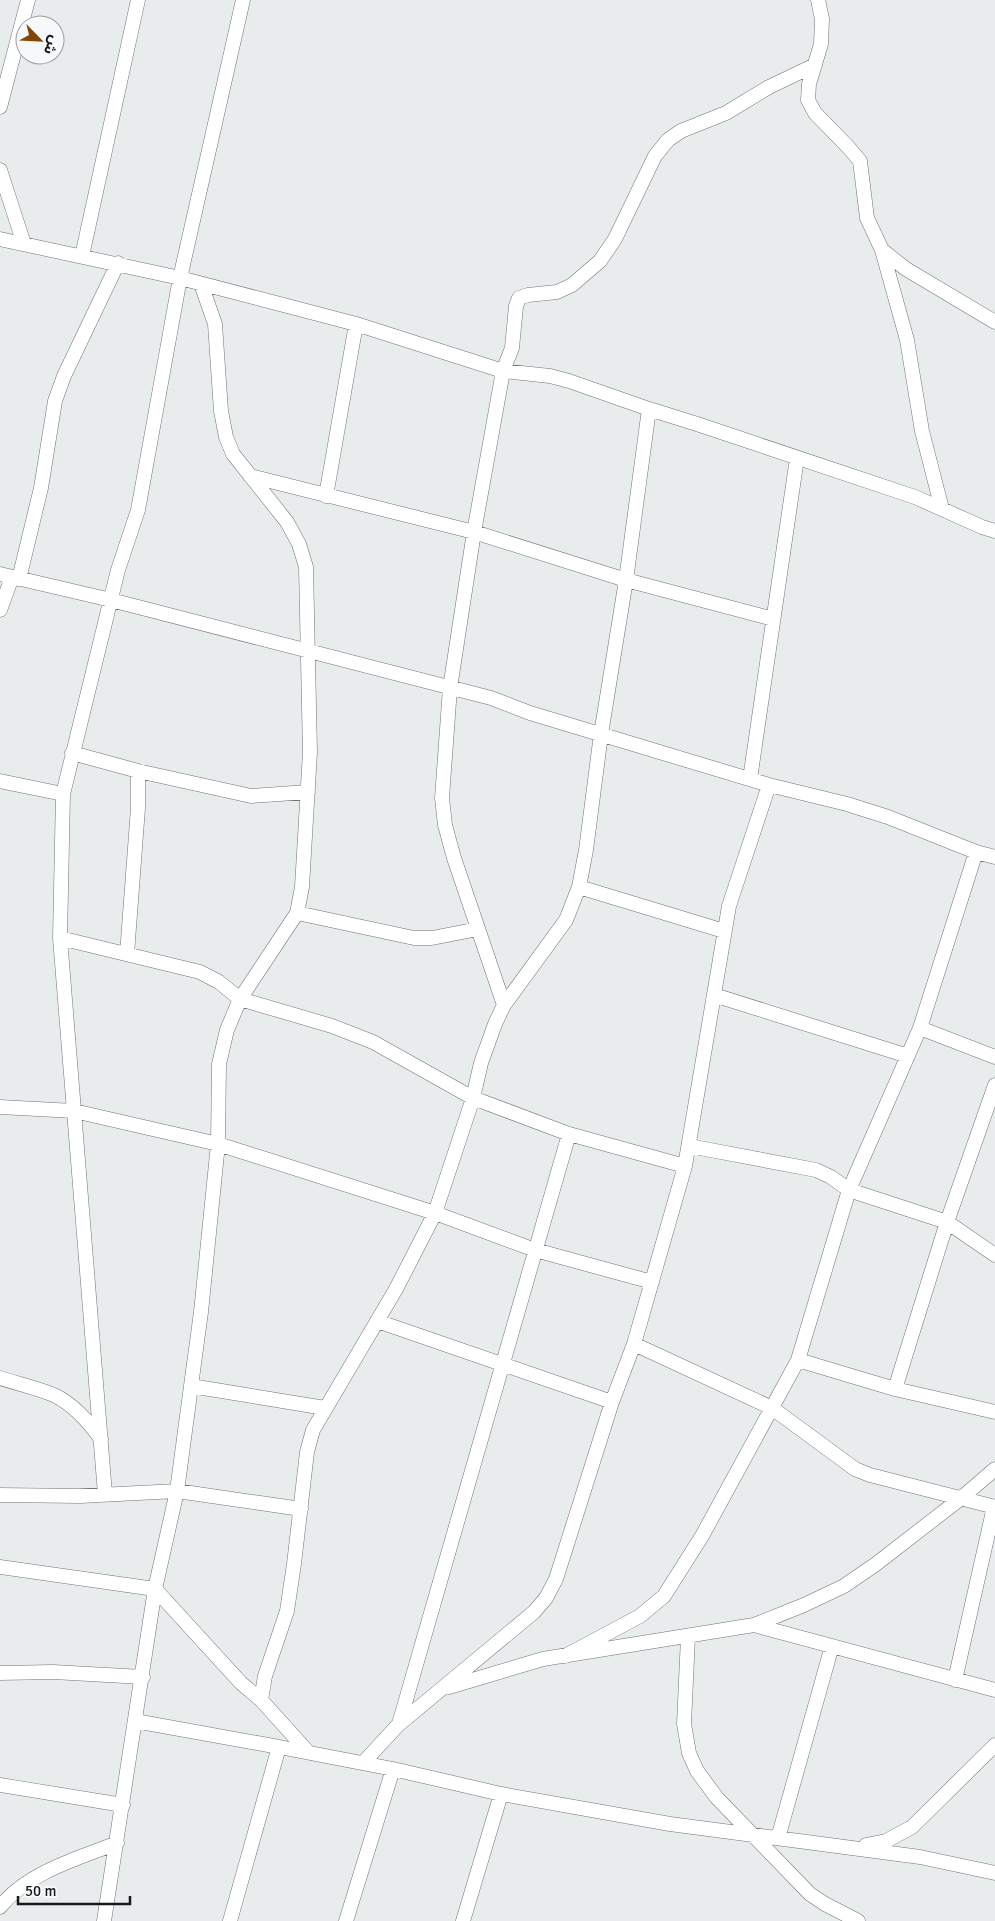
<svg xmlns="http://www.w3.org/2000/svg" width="995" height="1921" font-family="Signika,'Noto Sans Arabic',sans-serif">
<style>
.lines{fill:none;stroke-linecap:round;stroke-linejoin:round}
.street-casing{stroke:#717474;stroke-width:15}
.street{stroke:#fff;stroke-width:14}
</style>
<rect width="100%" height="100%" fill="#e8ecec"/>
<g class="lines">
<defs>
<path id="street" d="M818,0L822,19L821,44L809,84L808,100L815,113L849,148L860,161L867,218L882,250L906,269L995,322
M0,107L28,0
M0,170L24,244
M0,239L180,278L356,324L503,371L550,376L569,381L649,409L697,424L915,497L982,527L995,531
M882,250L907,340L922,431L942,509
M82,256L138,0
M250,476L474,532L626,580L773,619
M326,496L356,324
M0,574L111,600L491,698L530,713L769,785L847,804L888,817L976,852L995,857
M19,579L41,488L55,401L64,376L118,263
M0,610L12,577
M72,753L138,771L251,796L308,792
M750,779L797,458
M0,781L63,794
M579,887L724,931
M297,913L414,938H432L478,929
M60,938L200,972L219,982L240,999L332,1026L373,1042L473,1098L569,1134L685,1166
M127,954L138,808V771
M714,995L908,1056
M504,1005L454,858L445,825L442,798L450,688L474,532L503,371L512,348L516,306L519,298L528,295L557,292L572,285L600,261L615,239L655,156L668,140L681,131L726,113L769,87L815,65
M920,1028L995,1057
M0,1107L74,1111L218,1144L435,1213L535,1250L652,1282
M689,1146L816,1170L831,1177L849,1190L947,1222L995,1255
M377,1321L612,1402
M634,1344L772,1408L855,1469L870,1475L995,1507
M798,1360L895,1389L995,1412
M0,1378C18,1384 39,1388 56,1396C75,1406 89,1422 101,1439
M191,1386L325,1408
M895,1389L947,1222L995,1085
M105,1494L60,938L63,794L118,570L138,510L180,278L243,0
M0,1495L80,1496L177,1491L301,1509
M0,1567L155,1589L241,1683L261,1700L307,1751
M754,1625L995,1690
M688,1637L684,1724L689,1753L697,1771L717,1798L810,1894L825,1904L858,1921
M565,1656L640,1616L664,1596L702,1536L798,1360L849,1190L920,1028L976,852
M0,1673L53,1672L143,1677
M955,1680L994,1507
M449,1687L543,1659L754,1625L804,1605L844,1586L876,1564L960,1499L995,1469
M261,1700L265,1676L287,1611L294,1564L307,1452L313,1430L396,1289L435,1213L473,1098L481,1063L495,1024L504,1005L566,920L579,887L586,850L601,734L626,580L649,409
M135,1721L279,1747
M399,1724L569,1134
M363,1763L398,1725L534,1612L546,1598L556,1579L612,1402L634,1344L685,1166L729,906L769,785
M0,1785L123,1805
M778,1838L832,1646
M866,1845L886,1841L912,1827L995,1745
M0,1907C28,1872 77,1859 117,1843
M104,1921L155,1589L177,1491L191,1386L201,1312L218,1144L219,1064L227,1030L240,999L297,913L302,887L310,752L306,567L299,544L287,522L233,454L226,437L221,411L215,324L201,284
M230,1921L279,1747L393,1769L501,1794L670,1824L920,1857L995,1873
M346,1921L393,1769
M463,1921L501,1794"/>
</defs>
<use href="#street" class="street-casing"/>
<use href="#street" class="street"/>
</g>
<g transform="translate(40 40) rotate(114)"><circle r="24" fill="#f5f9f9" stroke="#9c9f9f"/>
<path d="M0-4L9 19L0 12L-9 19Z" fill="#834406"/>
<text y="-8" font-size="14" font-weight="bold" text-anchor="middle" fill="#171819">ش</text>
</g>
<path d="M18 1896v8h112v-8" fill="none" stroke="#171819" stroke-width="2.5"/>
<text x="25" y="1896" font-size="15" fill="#171819" stroke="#f5f9f9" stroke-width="4" paint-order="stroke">50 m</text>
</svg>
